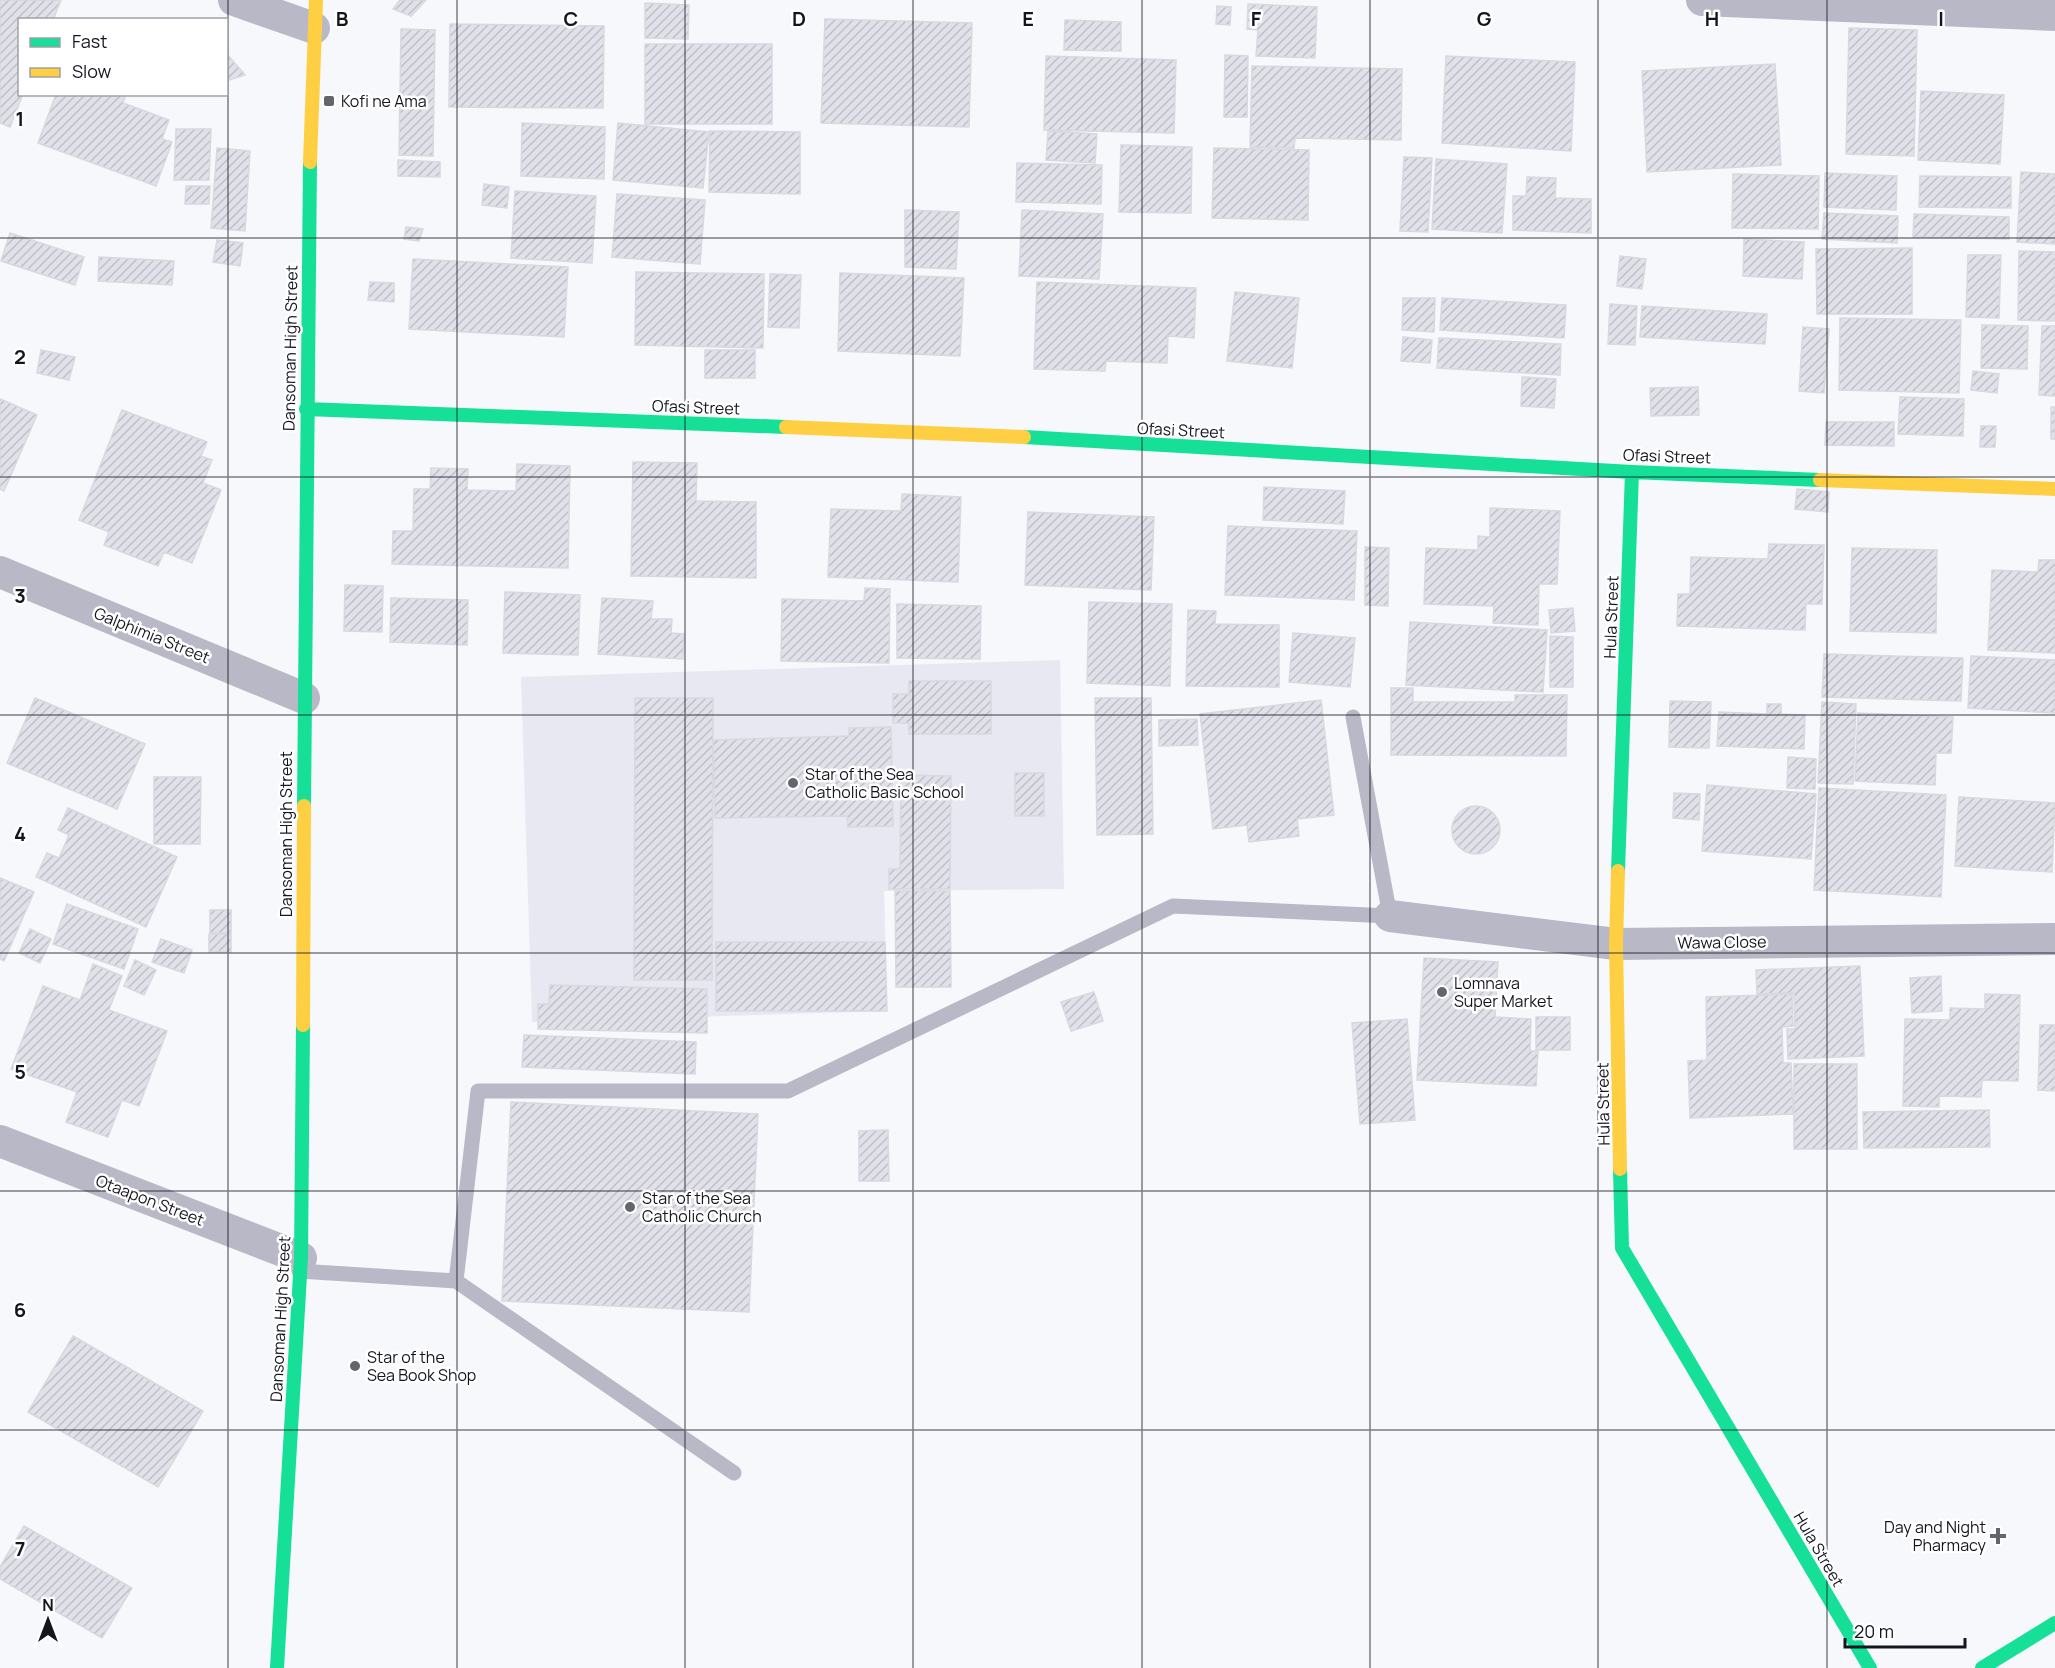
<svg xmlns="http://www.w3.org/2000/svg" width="2055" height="1668" font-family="Manrope,sans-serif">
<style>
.built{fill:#e7e8f2}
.building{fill:url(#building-hatch);stroke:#d8d8df;stroke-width:1.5}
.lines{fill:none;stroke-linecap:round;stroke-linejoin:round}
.lane{stroke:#b8b8c6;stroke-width:15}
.street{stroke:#b8b8c6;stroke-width:32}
.fast{stroke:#16e098;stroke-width:14}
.slow{stroke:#ffcf43;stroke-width:14}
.grid{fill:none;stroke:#151520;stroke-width:1.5;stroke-opacity:0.55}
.poi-dot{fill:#64646d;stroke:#fff;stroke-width:2}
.labels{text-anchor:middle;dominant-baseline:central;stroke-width:5;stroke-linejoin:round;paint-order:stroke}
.poi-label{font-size:16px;fill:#151520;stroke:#fff;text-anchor:start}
.street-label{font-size:16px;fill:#151520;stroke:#fff}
.grid-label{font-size:20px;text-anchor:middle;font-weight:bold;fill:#151520;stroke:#fff;stroke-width:5;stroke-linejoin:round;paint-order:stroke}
</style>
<defs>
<pattern id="building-hatch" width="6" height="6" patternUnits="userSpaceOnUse" patternTransform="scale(1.5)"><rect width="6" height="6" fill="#e1e1ea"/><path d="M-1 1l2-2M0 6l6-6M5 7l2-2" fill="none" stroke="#c0c0c8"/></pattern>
</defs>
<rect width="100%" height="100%" fill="#f7f8fc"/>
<path class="built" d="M1060,660L1064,889L884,891L887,1011L532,1022L521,677Z"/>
<path class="building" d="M0,0H61L53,20H20V94H23L10,127L0,123Z
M400,0H426L411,16L393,9Z
M645,3L689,5L688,39L645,38Z
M1248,4L1317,7L1315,58L1256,56L1258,30L1247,29Z
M1217,6L1231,7L1230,25L1216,24Z
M825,19L972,23L969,127L821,123Z
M1065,20L1121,22V51L1064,50Z
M450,24L604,26L603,108L449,107Z
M1849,28L1917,30L1914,156L1846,154Z
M401,29L435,30L433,156L399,155Z
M645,44H772V124H645Z
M226,53L245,75L226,81Z
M1225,55L1248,56L1247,117H1224Z
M1046,56L1176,60L1174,133L1044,130Z
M1446,56L1575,62L1571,151L1442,143Z
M1775,64L1781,165L1647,172L1642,71Z
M1252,66L1402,69L1401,140L1295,138L1294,148L1250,147Z
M1921,91L2004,95L2000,164L1918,160Z
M56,94H126L123,103L169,120L162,139L172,142L156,186L38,143Z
M522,123L605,127L604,179L521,176Z
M618,123L709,132L703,188L613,180Z
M176,129H211L209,180H174Z
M710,131L800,132V194L709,192Z
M1048,131L1097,134L1095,163L1046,160Z
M1121,145L1192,147L1191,213L1119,212Z
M217,148L250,151L245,231L211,228Z
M1214,148L1309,150L1308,220L1212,218Z
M1404,157L1432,158L1428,232L1400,231Z
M1436,159L1507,164L1502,233L1432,229Z
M398,160L440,162V177L398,176Z
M1017,163L1102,165L1101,204L1016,202Z
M2021,172L2055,174V244L2017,242Z
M1825,173L1897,176L1896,210L1824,207Z
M1733,174L1819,176L1818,229L1732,228Z
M1920,176L2011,177V208L1919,207Z
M1527,177L1556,178L1555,198L1591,199V233L1513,230V196H1526Z
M484,184L509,187L507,208L482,205Z
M186,186H210L209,204H185Z
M515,191L596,196L592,263L511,258Z
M617,194L705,200L700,264L612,257Z
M905,210L959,212L956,269L905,267Z
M1022,210L1103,214L1099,279L1019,276Z
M1824,213L1898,216L1897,243L1822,239Z
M1914,214L2009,217V239L1913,237Z
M406,227L423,229L419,241L404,239Z
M10,233L84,257L75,285L1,261Z
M1744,239L1804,242L1802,279L1743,276Z
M217,240L243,243L240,266L213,262Z
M1912,248V314H1817L1816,249Z
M2019,251L2055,252V321L2018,320Z
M1968,255H2001L1999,318L1966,317Z
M1620,256L1646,259L1642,289L1617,286Z
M99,257L174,261L172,285L98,281Z
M413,259L568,267L564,337L409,329Z
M636,272L764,274L763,348L635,345Z
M840,273L964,278L960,356L838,351Z
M770,274L801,275L799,328L768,327Z
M370,282L394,283V302L368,300Z
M1037,282L1196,288L1194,338L1168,336L1167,363L1106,361L1105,371L1034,369Z
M1235,292L1299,298L1292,368L1227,361Z
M1403,298H1435L1434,332L1402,330Z
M1442,298L1566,305L1564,338L1440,330Z
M1610,304L1637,306L1635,345L1608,344Z
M1642,306L1767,314L1765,344L1640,337Z
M1840,318L1961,320L1959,393L1839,390Z
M1982,325L2028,326L2027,369L1981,368Z
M2042,326H2055V396L2039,395Z
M1803,327L1829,329L1824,393L1799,391Z
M1403,337L1432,340L1430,363L1401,361Z
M1439,338L1561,344L1560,375L1437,368Z
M41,350L75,357L69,380L37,373Z
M705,350H755V378H705Z
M1973,371L1999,374L1997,393L1971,390Z
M1522,377L1556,379L1554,408L1521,406Z
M1698,387L1699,415L1651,416L1650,388Z
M1900,397L1964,399L1963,436L1898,434Z
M0,399L37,415L4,491L0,489Z
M2051,407H2055V439H2051Z
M122,410L207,442L201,456L212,460L203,483L221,490L192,563L164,552L158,566L104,545L109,532L79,520Z
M1826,422H1894V446L1825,445Z
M1981,426H1996L1995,447H1980Z
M633,462L697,463L696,501L756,502V578L631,576Z
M517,464L570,466L568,568L392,564L393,531H413L414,489H430L431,468L468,469L467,490L516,491Z
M1264,487L1345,491L1343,524L1263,520Z
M1797,489L1829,492L1828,512L1795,509Z
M902,494L961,497L958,582L828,577L831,509L901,511Z
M1490,508L1560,511L1557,584H1539L1538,625L1493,623L1494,606L1424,604L1426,548L1478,550V536L1490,537Z
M1028,512L1154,517L1151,590L1025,585Z
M1228,526L1357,531L1354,600L1225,595Z
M1769,544L1824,545L1822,604H1806L1805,630L1677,626L1678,594H1690L1691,557L1768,559Z
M1365,547L1389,548L1388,606L1365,605Z
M1852,548L1937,550L1936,633L1850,631Z
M2039,560H2055V653L1988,650L1992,570L2038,572Z
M345,585L383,586L382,632L344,631Z
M865,588L890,589L889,663L781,661L782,599L864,601Z
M505,592L580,595L578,655L503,653Z
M391,598L468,600L467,645L390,642Z
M602,598L653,601L651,619H672L671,633L684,634L683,659L598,654Z
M1089,602L1172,604L1170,686L1087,683Z
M897,604L981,606L980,659L897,658Z
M1573,608L1575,631L1551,633L1549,610Z
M1188,610L1216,611L1215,624L1279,625V687L1186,686Z
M1410,622L1547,630L1543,692L1406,685Z
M1293,633L1355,638L1350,687L1289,682Z
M1550,636L1573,637V687H1550Z
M1824,654L1963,658L1961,701L1822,697Z
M1971,656L2055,660V713L1968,708Z
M909,681H991V734H909V723H893V694H909Z
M1391,688H1413V702H1515V695H1567L1566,756L1391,755Z
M35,698L145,744L117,809L7,763Z
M635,698H713L712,980H634Z
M1095,698H1151L1153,834L1097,835Z
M1321,700L1334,815L1297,819L1299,836L1249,842L1247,825L1213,829L1200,714Z
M1670,701L1711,702L1709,748L1669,747Z
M1822,702L1856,704L1853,784L1818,783Z
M1767,704H1781V714L1805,715L1804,749L1717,746L1719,712L1767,714Z
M1858,713L1953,717L1951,753H1936L1935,785L1855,781Z
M1197,719L1198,745L1159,746V720Z
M891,727L893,826L848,827L847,816L715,818L713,740L849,736V728Z
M1788,757L1816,759L1815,789L1787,788Z
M1015,773H1044V816H1015Z
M901,775L951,776L950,889H889V869H900Z
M154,777H201L200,844H154Z
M1707,785L1816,794L1811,859L1702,851Z
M1819,788L1946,795L1941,897L1814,890Z
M1674,793L1700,794L1699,820L1673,818Z
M1959,797L2055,803L2052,872L1955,866Z
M1452 830a24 24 0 1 1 48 0a24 24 0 1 1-48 0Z
M68,808L177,857L146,927L36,877L47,853L59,858L69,835L58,830Z
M0,878L34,892L4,961L0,959Z
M895,891H950L951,987H896Z
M67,904L138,929L124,969L53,944Z
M210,910H231V933H210Z
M30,929L51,939L40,963L19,953Z
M209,934H231V952H209Z
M161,939L192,950L184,973L152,962Z
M716,942H885L887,1011H716Z
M1424,958L1498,962L1495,1017L1531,1019L1530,1051H1538L1536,1086L1417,1080Z
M135,960L156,970L144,995L124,986Z
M93,964L122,976L109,1010L167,1031L139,1106L122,1100L108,1137L66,1122L77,1092L11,1069L43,986L80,1000Z
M1860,966L1864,1056L1788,1059L1787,1029H1795L1794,993L1757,994L1756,970Z
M1941,976L1942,1011L1912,1013L1910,978Z
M550,985L707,989V1033L538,1029V1004H549Z
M1094,992L1103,1021L1071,1031L1061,1002Z
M1792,994L1793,1026L1782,1027L1783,1063H1791L1793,1114L1690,1118L1688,1061L1707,1060L1706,997Z
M1985,994L2020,995L2018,1081L1982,1080L1981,1097L1939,1096V1107L1903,1106L1905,1019L1950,1020V1008L1985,1009Z
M1536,1017H1570V1050H1536Z
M1407,1019L1415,1120L1360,1124L1352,1023Z
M2040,1025H2055V1091L2038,1090Z
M524,1035L696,1042L695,1074L522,1067Z
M1794,1064H1857V1149H1794Z
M511,1102L758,1114L749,1312L502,1301Z
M1989,1110L1990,1147L1864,1148L1863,1112Z
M888,1130L889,1181H859V1131Z
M73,1336L203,1411L158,1487L28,1412Z
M24,1526L132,1588L102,1638L0,1579V1567Z"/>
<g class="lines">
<path class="lane" d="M299,1271L456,1281L734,1473
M456,1281L478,1091H788L1173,906L1390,916L1353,717"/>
<path class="street" d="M234,0L314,28
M1702,0L2055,15
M0,572L304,698
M1390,916L1616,944L2055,939
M0,1141L301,1258"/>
<path class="fast" d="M306,409L786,427
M1024,437L1632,472L1820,480
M304,806L310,162
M1618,871L1632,472
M1620,1169L1622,1248L1870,1668
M277,1668L301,1258L303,1025
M1982,1668L2055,1623"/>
<path class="slow" d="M310,162L316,0
M786,427L1024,437
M1820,480L2055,489
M1618,871L1616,944L1620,1169
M303,1025L304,806"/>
</g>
<path class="grid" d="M228,0V1668M457,0V1668M685,0V1668M913,0V1668M1142,0V1668M1370,0V1668M1598,0V1668M1827,0V1668M0,238H2055M0,477H2055M0,715H2055M0,953H2055M0,1191H2055M0,1430H2055"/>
<g class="poi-dot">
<rect x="323" y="95" width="12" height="12" rx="3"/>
<circle cx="793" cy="783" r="6"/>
<circle cx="1442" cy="992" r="6"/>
<circle cx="630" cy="1207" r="6"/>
<circle cx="355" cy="1366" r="6"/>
<path d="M1995 1527h6v6h6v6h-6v6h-6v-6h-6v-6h6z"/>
</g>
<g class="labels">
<g class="poi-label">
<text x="341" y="101">Kofi ne Ama</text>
<text x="805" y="774">Star of the Sea<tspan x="805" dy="18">Catholic Basic School</tspan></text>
<text x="1454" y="983">Lomnava<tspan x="1454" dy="18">Super Market</tspan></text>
<text x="642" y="1198">Star of the Sea<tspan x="642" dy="18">Catholic Church</tspan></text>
<text x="367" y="1357">Star of the<tspan x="367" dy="18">Sea Book Shop</tspan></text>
<text x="1986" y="1527" text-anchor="end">Day and Night<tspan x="1986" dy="18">Pharmacy</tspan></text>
</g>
<g class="street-label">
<text transform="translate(290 348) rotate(-89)">Dansoman High Street</text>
<text transform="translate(696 407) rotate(2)">Ofasi Street</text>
<text transform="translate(1181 430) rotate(3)">Ofasi Street</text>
<text transform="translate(1667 456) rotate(2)">Ofasi Street</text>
<text transform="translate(1611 617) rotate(-88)">Hula Street</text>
<text transform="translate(152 635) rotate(22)">Galphimia Street</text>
<text transform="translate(286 834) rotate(-90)">Dansoman High Street</text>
<text transform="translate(1722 942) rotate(-1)">Wawa Close</text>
<text transform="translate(1603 1104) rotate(-91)">Hula Street</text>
<text transform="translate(150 1200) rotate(21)">Otaapon Street</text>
<text transform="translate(280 1319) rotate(-87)">Dansoman High Street</text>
<text transform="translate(1819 1549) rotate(60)">Hula Street</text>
</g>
</g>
<g class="grid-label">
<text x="342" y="26">B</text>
<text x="571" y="26">C</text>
<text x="799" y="26">D</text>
<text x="1028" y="26">E</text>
<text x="1256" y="26">F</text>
<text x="1484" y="26">G</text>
<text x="1712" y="26">H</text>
<text x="1941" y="26">I</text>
<text x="20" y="126">1</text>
<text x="20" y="364">2</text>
<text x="20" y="603">3</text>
<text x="20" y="841">4</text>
<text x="20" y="1079">5</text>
<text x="20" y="1317">6</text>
<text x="20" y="1556">7</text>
</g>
<rect x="18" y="18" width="210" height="78" fill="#ffffff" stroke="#a1a1a6" stroke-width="1.5"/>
<rect x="30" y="38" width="30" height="9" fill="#16e098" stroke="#a1a1a6" stroke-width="1.5"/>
<text x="72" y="48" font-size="18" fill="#151520">Fast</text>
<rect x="30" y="68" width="30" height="9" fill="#ffcf43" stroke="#a1a1a6" stroke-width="1.5"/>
<text x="72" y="78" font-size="18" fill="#151520">Slow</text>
<g transform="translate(48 1620)" stroke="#ffffff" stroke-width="4.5" paint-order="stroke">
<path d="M0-4.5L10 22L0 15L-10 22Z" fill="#151520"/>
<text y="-9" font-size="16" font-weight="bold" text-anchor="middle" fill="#151520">N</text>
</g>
<path d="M1845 1638v9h120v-9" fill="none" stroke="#151520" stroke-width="3"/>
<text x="1854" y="1638" font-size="18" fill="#151520" stroke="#ffffff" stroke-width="4.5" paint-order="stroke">20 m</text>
</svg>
